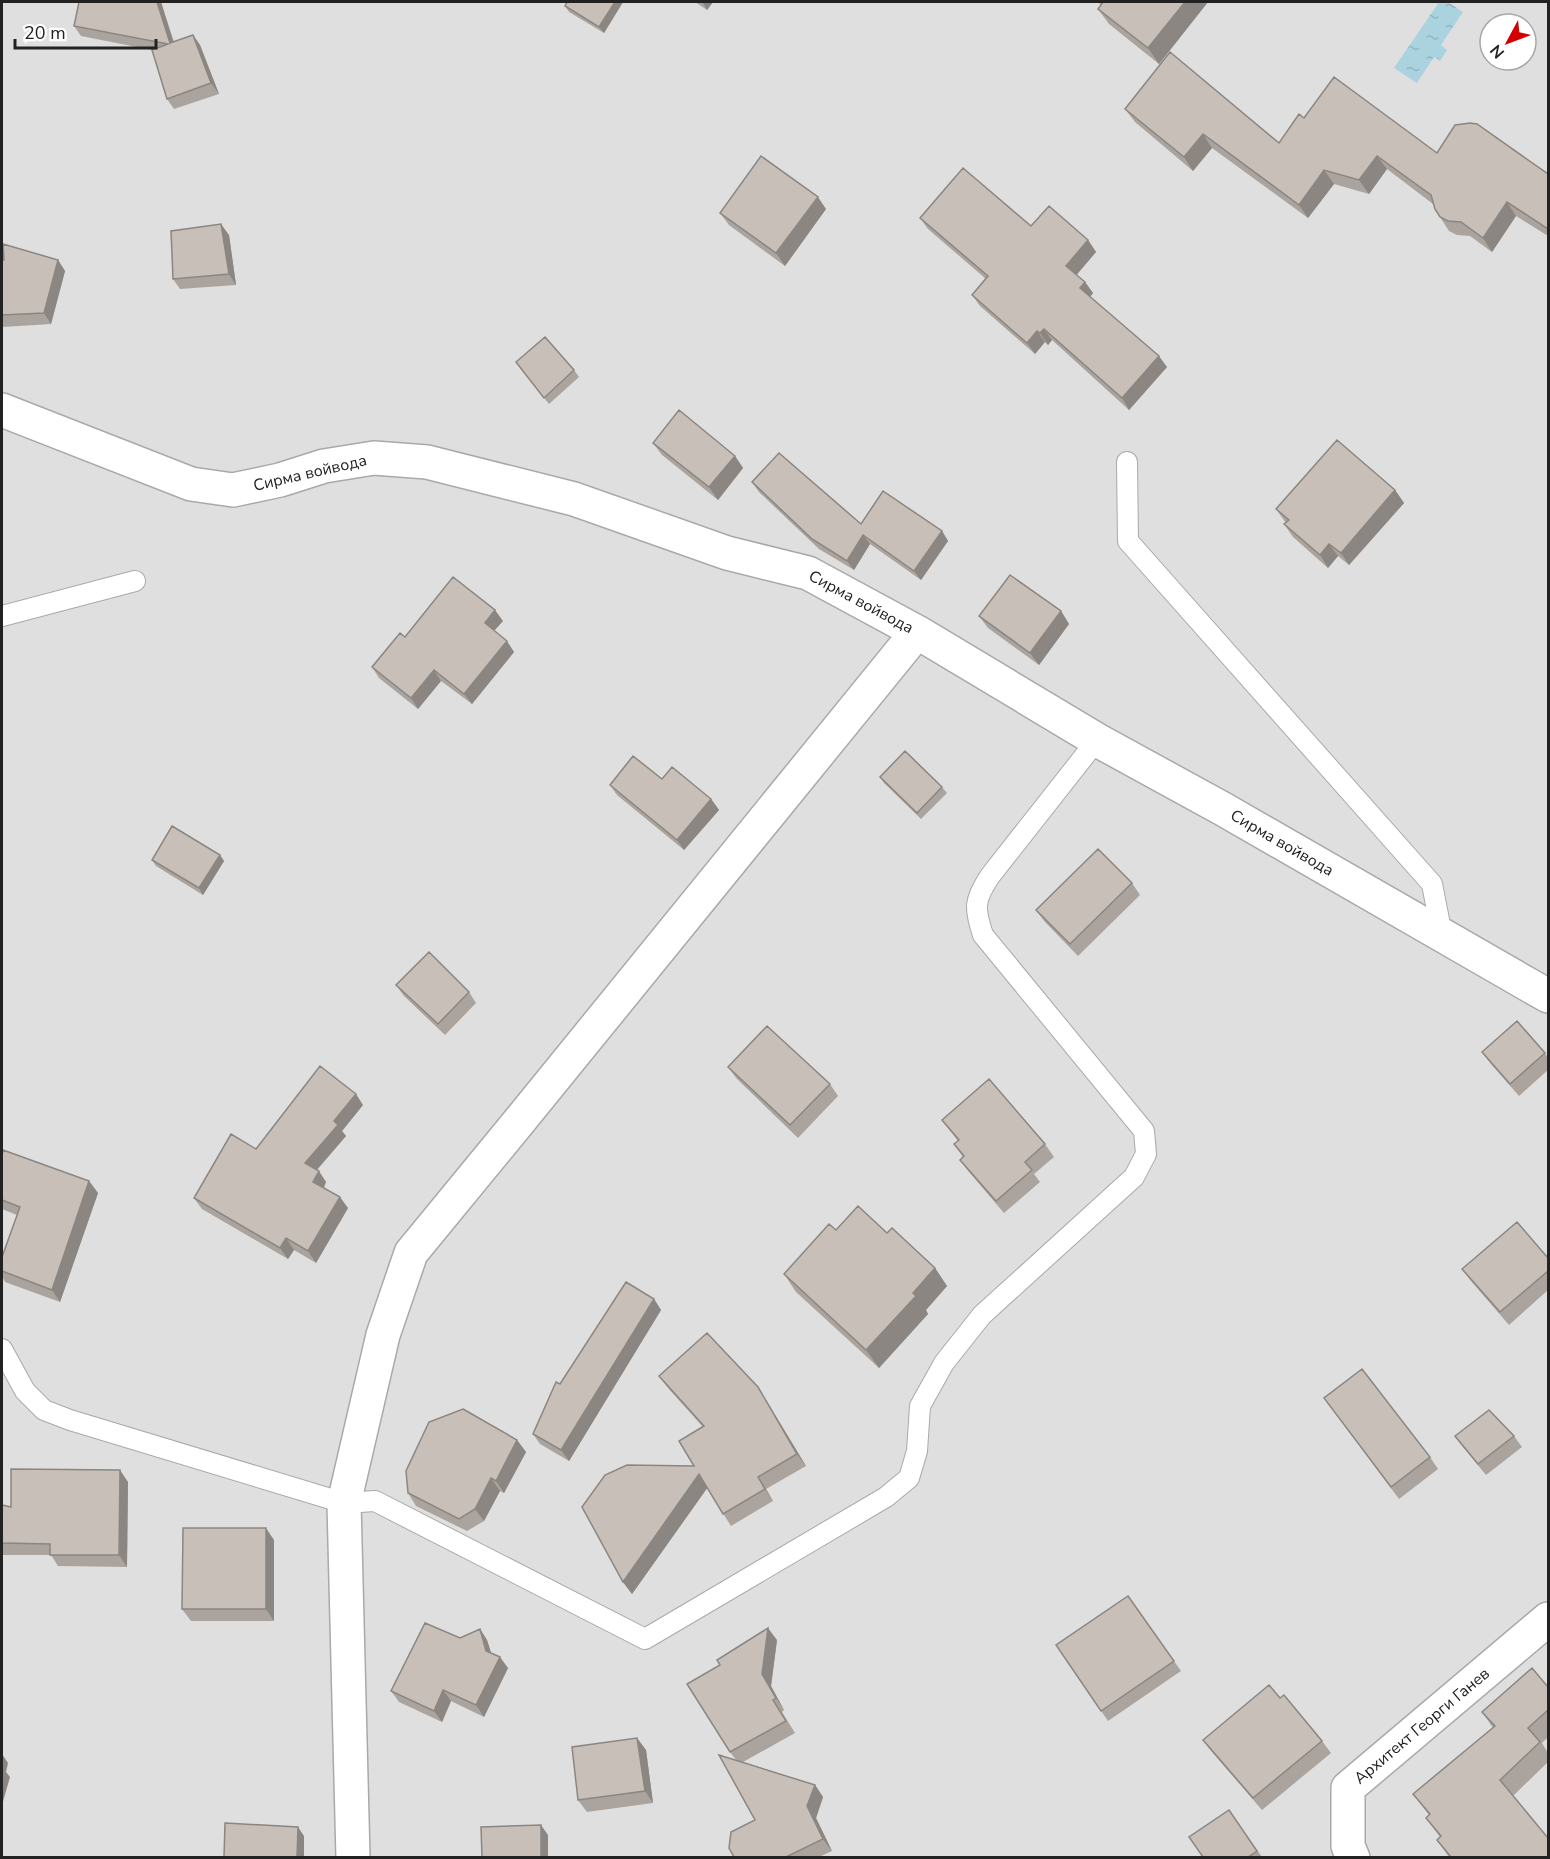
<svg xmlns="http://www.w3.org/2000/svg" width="1550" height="1859" font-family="'Nunito Sans',sans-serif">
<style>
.residential{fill:#e0dfdf;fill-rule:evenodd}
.water{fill:url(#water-ripples)}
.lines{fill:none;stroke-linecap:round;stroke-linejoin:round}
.service-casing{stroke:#a9a9a9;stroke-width:22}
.minor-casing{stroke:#a9a9a9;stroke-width:36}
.service{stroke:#fff;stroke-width:20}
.minor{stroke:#fff;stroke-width:33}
.wall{fill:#aba49e}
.shaded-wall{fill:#8b8681}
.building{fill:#c7bfb8;stroke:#8b8681;stroke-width:1.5}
.labels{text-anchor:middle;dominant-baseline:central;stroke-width:6;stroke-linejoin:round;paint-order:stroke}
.street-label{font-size:16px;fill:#222;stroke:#fff}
</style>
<defs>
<pattern id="water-ripples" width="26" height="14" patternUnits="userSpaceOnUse" patternTransform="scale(1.5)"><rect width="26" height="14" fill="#aad3df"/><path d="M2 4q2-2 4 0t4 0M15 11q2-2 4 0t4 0" fill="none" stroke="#92b5bf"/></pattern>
</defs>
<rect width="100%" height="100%" fill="#f2efe9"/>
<path class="residential" d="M2,2H1548V1857L2,1858ZM1490,24H1526V60H1490Z"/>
<path class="water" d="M1439,2H1448L1463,12L1441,45L1447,50L1440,61L1434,57L1417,83L1394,68Z"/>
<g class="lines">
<defs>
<path id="service" d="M1127,462L1128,541L1432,884L1442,935
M2,616L135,581
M2,1349L25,1391L44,1410L70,1420L344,1503L375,1501L645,1639L886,1497L909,1478L917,1451L920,1406L944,1363L982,1315L1134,1177L1146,1154L1144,1131L983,935C974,908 974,900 990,876L1097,740"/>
<path id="minor" d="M2,410L191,484L233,490L280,480L324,466L374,458L427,462L574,499L727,553L808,573L917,632L1097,740L1223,809L1548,996
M353,1858L344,1503L383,1335L411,1253L517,1124L917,632
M1353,1858L1348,1846V1788L1548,1619"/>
</defs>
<use href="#service" class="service-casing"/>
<use href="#minor" class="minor-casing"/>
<use href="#service" class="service"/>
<use href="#minor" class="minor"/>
</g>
<path class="wall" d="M161,2L174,42L193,35L200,45L219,94L174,109L167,99L152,50L81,36L74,26Z
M567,2H623L604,33L569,12L565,6Z
M695,2H713L707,10Z
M1098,2H1208L1159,64L1109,24L1098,9L1101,5Z
M1125,109L1279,143L1304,118L1437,153L1548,174V236L1516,216L1492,252L1470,236L1457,235L1449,231L1440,217L1433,204L1387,169L1369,194L1334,184L1308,218L1212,148L1193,171L1135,122Z
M826,209L785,266L729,225L720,213Z
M920,218L1031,226L1088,240L1096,252L1076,275L1085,282L1093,293L1090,297L1167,367L1129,410L1052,340L1048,345L1045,342L1035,354L980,306L972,295L986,279L928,229Z
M229,235L236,285L180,289L173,279Z
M2,260H58L65,271L51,324L2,327Z
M520,368L574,370L579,377L549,404Z
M653,443L735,456L743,468L718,500L662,455Z
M752,482L861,524L942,531L948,541L921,580L870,544L854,570L819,549L759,492Z
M1395,490L1404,503L1349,565L1338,556L1328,568L1293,537L1284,524L1286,523L1276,509Z
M1061,611L1069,624L1039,665L988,628L979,616Z
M503,621L494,631L514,652L472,704L441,681L418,709L379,678L372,667L405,637Z
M880,777L942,787L947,793L921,819L884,783Z
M662,779L711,799L719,810L684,850L617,795L610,785Z
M220,855L224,861L203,895L156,866L152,860Z
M1132,883L1140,895L1078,956L1045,922L1036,910Z
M396,985L469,992L476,1003L445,1035L404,996Z
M1482,1052L1545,1053L1548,1058V1070L1519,1096L1491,1064Z
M728,1067L830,1084L838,1096L798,1138L737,1079Z
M363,1105L342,1131L346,1136L317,1170L326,1182L324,1188L348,1208L316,1263L294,1250L288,1259L202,1209L194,1198L256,1149Z
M942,1120L1045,1144L1054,1157L1034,1174L1040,1182L1004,1213L969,1172L960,1160L963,1157L954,1144L958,1141Z
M2,1155L89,1181L98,1193L60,1302L5,1282L2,1276V1257L17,1215L2,1209Z
M836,1230L887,1233L935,1268L947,1286L926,1310L928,1314L879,1368L796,1292L784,1274Z
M1548,1258V1290L1509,1325L1471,1281L1462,1269Z
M654,1299L661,1310L569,1461L540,1444L533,1434L560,1384Z
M659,1376L766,1400L806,1466L766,1489L773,1501L731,1526L707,1488L632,1594L623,1582L694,1466L703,1427L668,1388Z
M1324,1398L1430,1457L1438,1469L1399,1499Z
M1455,1436H1514L1522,1447L1486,1475L1463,1447Z
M517,1440L526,1452L504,1493L500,1491L484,1521L467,1531L416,1506L408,1493Z
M128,1482L127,1567L58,1566L51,1555H2V1505L11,1507Z
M274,1540V1621H191L182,1609Z
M1128,1596L1181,1671L1108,1721L1056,1645Z
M480,1629L487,1640L491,1653L508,1668L484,1717L451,1701L442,1722L399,1702L391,1691L460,1638Z
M777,1640L771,1686L784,1710L782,1712L795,1733L743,1762L815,1785L823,1797L816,1818L832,1851L819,1857H734L755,1820L736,1760L730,1752Z
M1548,1687V1737L1542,1743L1548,1753V1762L1513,1796L1548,1857H1449L1437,1840L1440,1837L1426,1818L1429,1815L1413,1794L1493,1728L1482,1712Z
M1280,1698L1322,1741L1331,1753L1262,1810L1212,1752L1203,1740Z
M637,1738L646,1750L653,1803L587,1812L578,1800Z
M1229,1810L1262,1857H1203Z"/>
<path class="shaded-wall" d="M157,2H161L177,54L170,43Z
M615,2H623L604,33L599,27Z
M704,2H713L707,10L703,3Z
M1185,2H1208L1159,64L1148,48Z
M193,35L200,45L219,94L211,83Z
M1203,134L1212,148L1193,171L1184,157Z
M1377,156L1387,169L1369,194L1359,180Z
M1324,170L1334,184L1308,218L1299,205Z
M818,197L826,209L785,266L776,253Z
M1507,202L1516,216L1492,252L1483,238Z
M221,224L229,235L236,285L229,274Z
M1088,240L1096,252L1074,278L1066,266Z
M58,260L65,271L51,324L44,313Z
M1085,282L1093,293L1088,299L1080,288Z
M1044,329L1052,340L1048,345L1040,333Z
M1037,331L1045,342L1035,354L1027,343Z
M1159,356L1167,367L1129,410L1122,398Z
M735,456L743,468L718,500L709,487Z
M1395,490L1404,503L1349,565L1341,553Z
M942,531L948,541L921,580L914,571Z
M863,535L870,544L854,570L847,561Z
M1329,544L1338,556L1328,568L1320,555Z
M495,610L503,621L492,633L485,623Z
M1061,611L1069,624L1039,665L1030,653Z
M507,641L514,652L472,704L464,694Z
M434,670L441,681L418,709L411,698Z
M711,799L719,810L684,850L677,840Z
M220,855L224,861L203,895L199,888Z
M356,1094L363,1105L342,1131L346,1136L313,1174L305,1163L334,1121Z
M319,1171L326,1182L321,1193L313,1182Z
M89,1181L98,1193L60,1302L52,1290Z
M340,1197L348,1208L316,1263L308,1251Z
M286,1238L294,1250L288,1259L280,1248Z
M935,1268L947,1286L926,1310L928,1314L879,1368L866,1350L913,1293Z
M654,1299L661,1310L569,1461L561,1450Z
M758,1387L766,1400L806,1466L797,1454Z
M517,1440L526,1452L504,1493L496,1481Z
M120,1470L128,1482L127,1567L119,1555Z
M699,1474L708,1487L632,1594L623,1582Z
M758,1477L766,1489L773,1501L765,1489Z
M491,1478L500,1491L484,1521L475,1509Z
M266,1528L274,1540V1621L266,1609Z
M768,1628L777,1640L771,1686L784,1710L776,1698L762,1674Z
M480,1629L487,1640L494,1662L486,1651Z
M500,1657L508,1668L484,1717L476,1705Z
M443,1690L451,1701L442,1722L434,1711Z
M637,1738L646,1750L653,1803L645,1791Z
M2,1754L8,1763L6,1772L10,1777L2,1805Z
M815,1785L823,1797L816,1818L832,1851L823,1839L807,1806Z
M541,1825L548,1835V1857H541Z
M298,1827L304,1836V1857H297Z"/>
<path class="building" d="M79,2H157L170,43L193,35L211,83L167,99L152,50L168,44L74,26Z
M567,2H615L599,27L565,6Z
M1103,2H1185L1148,48L1098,9Z
M1170,52L1279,143L1299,114L1304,118L1334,77L1437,153L1455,125L1470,123L1477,124L1548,174V229L1507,202L1483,238L1461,222L1448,221L1440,217L1435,209L1431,195L1377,156L1359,180L1324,170L1299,205L1203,134L1184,157L1125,109Z
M761,156L818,197L776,253L720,213Z
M963,168L1031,226L1049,206L1088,240L1066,266L1085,282L1080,288L1159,356L1122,398L1044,329L1040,333L1037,331L1027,343L972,295L988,276L920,218Z
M221,224L229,274L173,279L171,231Z
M3,244L58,260L44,313L2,315V260H4Z
M545,337L574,370L544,398L516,362Z
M679,410L735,456L709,487L653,443Z
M1337,440L1395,490L1341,553L1329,544L1320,555L1284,524L1289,520L1276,509Z
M779,453L861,524L883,491L942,531L914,571L863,535L847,561L812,539L752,482Z
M1010,575L1061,611L1030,653L979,616Z
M453,577L495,610L485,623L507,641L464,694L434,670L411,698L372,667L400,633L405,637Z
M905,751L942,787L917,813L880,777Z
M633,756L662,779L672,767L711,799L677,840L610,785Z
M172,826L220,855L199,888L152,860Z
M1098,849L1132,883L1070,944L1036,910Z
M429,952L469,992L438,1024L396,985Z
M1517,1021L1545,1053L1510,1084L1482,1052Z
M767,1026L830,1084L790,1125L728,1067Z
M320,1066L356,1094L334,1121L338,1125L305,1163L319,1171L313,1182L340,1197L308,1251L286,1238L280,1248L194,1198L231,1134L256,1149Z
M989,1079L1045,1144L1025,1162L1032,1170L996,1201L960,1160L964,1156L954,1144L959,1140L942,1120Z
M3,1150L89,1181L52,1290L2,1271V1257L20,1207L2,1200V1155Z
M858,1206L887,1233L892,1228L935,1268L913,1293L916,1296L866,1350L784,1274L829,1224L836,1230Z
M1517,1222L1548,1258V1271L1500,1312L1462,1269Z
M626,1282L654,1299L561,1450L533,1434L556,1382L560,1384Z
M707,1333L758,1387L797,1454L758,1477L765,1489L723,1514L699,1474L623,1582L582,1507L605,1475L627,1465L694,1466L679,1441L704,1426L659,1376Z
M1362,1369L1430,1457L1391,1487L1324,1398Z
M463,1409L517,1440L496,1481L491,1478L475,1509L459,1519L408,1493L406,1471L429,1422Z
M1489,1410L1514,1436L1478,1464L1455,1436Z
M11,1469L120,1470L119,1555H50V1544L2,1543V1505L11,1507Z
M183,1528H266V1609H182Z
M1128,1596L1174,1661L1101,1711L1056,1645Z
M425,1623L460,1638L480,1629L486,1651L500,1657L476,1705L443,1690L434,1711L391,1691Z
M768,1628L762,1674L776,1698L773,1700L786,1721L730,1752L687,1684L720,1665L717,1660Z
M1532,1668L1548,1687V1710L1528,1728L1540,1742L1500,1780L1548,1838V1857H1451L1437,1840L1441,1836L1426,1818L1430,1814L1413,1794L1495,1726L1482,1712Z
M1269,1685L1280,1698L1284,1695L1322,1741L1253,1798L1203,1740Z
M637,1738L645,1791L578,1800L572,1747Z
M719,1755L815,1785L807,1806L823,1839L786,1857H734L729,1848L731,1832L755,1820Z
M1229,1810L1257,1851L1248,1857H1203L1189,1837Z
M225,1823L298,1827L297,1857H224Z
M541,1825V1857H482L481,1827Z"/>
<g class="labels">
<g class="street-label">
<text transform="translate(310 473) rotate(-13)">Сирма войвода</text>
<text transform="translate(861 602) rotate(28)">Сирма войвода</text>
<text transform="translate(1282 843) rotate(30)">Сирма войвода</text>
<text transform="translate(1422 1726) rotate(-40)">Архитект Георги Ганев</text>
</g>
</g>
<rect width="1550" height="1859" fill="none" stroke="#222222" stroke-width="6"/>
<g transform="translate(1508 42) rotate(229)"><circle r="28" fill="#ffffff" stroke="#a7a7a7" stroke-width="1.5"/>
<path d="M0-4.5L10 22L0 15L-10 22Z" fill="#d40000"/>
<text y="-9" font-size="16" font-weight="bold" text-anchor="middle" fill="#222222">N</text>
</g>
<path d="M15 39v9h141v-9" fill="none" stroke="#222222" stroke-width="3"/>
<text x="24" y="39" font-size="18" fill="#222222" stroke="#ffffff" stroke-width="4.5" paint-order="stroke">20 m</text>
</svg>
